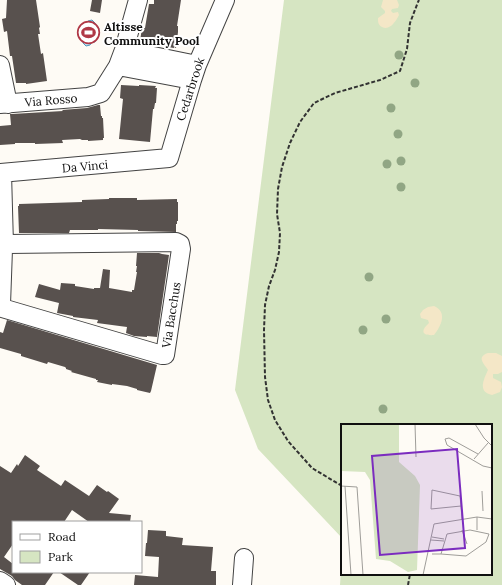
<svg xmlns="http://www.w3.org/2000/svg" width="502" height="585" font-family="Lora,serif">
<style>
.green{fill:#d6e5c2}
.sand{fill:#f4e7c7}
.water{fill:#bfe1ef;stroke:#4f99be}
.building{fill:#58514e}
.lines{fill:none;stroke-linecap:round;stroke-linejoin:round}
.minor-casing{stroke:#434343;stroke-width:20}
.path{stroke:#323232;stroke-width:2;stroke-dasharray:4 2;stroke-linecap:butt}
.minor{stroke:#fff;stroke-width:18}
.tree{fill:#91a684}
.labels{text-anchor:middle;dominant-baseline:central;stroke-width:4;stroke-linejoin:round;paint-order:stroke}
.poi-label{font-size:12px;font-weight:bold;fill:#101010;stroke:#fff;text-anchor:start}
.street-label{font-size:12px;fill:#101010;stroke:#fff}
.inset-road{fill:none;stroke:#9f9d99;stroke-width:1}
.view{fill:#7b2cbf;fill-opacity:0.15;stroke:#7b2cbf;stroke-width:2}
.inset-edge{fill:none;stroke:#101010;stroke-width:2}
</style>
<rect width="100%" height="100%" fill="#fefbf5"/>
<path class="green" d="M284,0H502V585H340L342,553V574H491V425H342V538L258,449L235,390Z"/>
<path class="sand" d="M383,0H397L399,5L398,8L392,9L391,11L393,13L398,12L399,15C396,21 390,31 382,27C378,25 378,22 378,18L385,13V11L381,7Z
M434,306C448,312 441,326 434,335C422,336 420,331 429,323L428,320L421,318L420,314L423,310L428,307Z
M488,353H496L502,356V372L498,374H493V378L501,382L502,387L500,392L492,395C477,392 484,379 488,370C484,364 476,357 488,353Z"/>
<path class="water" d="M92,20L95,23L96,27L99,28L95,42H92L90,45L86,46L83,43V40L80,39L84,24H86L88,21Z"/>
<path class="building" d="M7,0H36L40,27L39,28L40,34H38L41,54L43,53L47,81L26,84V83H16L12,56H10L7,31L4,32L2,19L6,18Z
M92,0H102L100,13L90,11Z
M154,0H181L177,26H178V32L176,48L174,47V48L154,45V44L151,43L140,41L142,28H145L149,4H154Z
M121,85L139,86V85L156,86L155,88H157L156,103H155L154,109H153L150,142L119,139L123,99L120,98Z
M98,105H100L101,116H102V118H103L104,138H103V140L88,141V140H82L80,139L62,140L63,143L35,144V143H15V144L0,145V126L11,125L10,114H12L63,111L62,110L87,108Z
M109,198H137V200L177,199V202H178V221H177V224H176V232L138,231V230L98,229V230H70L69,233H19L18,206H19V204L82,202V200L109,199Z
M137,253H159L162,254L169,255L157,337L147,336V337L134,336L126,333L127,327L97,323L98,320L73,317V316L57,313L59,303L35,297L39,284L60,290L61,283L75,284V286L94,289V288H100L103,269L110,270L109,288L132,292V290H134L137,272H136L137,266H136Z
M7,320L157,365L151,391L150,393L137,390V389L127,386L112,384V385L97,382L98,380H96V379L71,372L72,371L66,369V368L65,367L48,362L47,364L21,356V354L0,348V332L3,333Z
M25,455L40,466L37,470L61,486L65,480L89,496L97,485L107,492L108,491L119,499L109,513L131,515L130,522H89L72,510L64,522H13V544L4,557L13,564V572H54L45,585H22L15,580L12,576L0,569V466L11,473L17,464L18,466Z
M148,530L166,531V536L183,538L182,545L213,547L211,571H216V585H134L135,575L158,577L159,557L145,556L146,543H147Z
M59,572H90L81,585H78Z"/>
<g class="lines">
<defs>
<path id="minor" d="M124,50L197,65
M0,65L8,104
M118,66L192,80
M0,104L88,97L101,93L118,66L124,50L138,0
M0,173L169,158L192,80L197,65L225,0
M2,173L4,245
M176,242L180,244L181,249L165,355H162L2,308L1,305L3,249L4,245L8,244Z
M0,581L6,585
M242,585L244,558"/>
</defs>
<use href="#minor" class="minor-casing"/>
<path class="path" d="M342,486L312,468L288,441L275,420L268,400L265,377L264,330L265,305L269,286L275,270L279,252L280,233L277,214L278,189L282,167L290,143L300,122L314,103L335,93L380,80L400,71L407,49L410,23L418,2L419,0
M408,585L410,574"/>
<use href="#minor" class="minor"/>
</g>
<g class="tree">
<circle cx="399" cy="55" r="4.5"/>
<circle cx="415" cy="83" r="4.5"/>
<circle cx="391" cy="108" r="4.5"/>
<circle cx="398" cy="134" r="4.5"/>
<circle cx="401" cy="161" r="4.5"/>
<circle cx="387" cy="164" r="4.5"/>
<circle cx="401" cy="187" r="4.5"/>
<circle cx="369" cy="277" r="4.5"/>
<circle cx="386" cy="319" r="4.5"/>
<circle cx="363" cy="330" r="4.5"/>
<circle cx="383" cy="409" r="4.5"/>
</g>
<defs>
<symbol id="stadium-ring" viewBox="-11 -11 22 22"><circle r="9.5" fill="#fff" stroke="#b03846" stroke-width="1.5"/><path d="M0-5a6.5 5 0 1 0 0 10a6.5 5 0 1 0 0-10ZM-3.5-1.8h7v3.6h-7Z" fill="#b03846"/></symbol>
</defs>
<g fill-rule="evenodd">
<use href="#stadium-ring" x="76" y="20" width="25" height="25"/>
</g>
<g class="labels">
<g class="poi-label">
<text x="104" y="26">Altisse<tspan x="104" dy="14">Community Pool</tspan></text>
</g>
<g class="street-label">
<text transform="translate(190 89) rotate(-72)">Cedarbrook</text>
<text transform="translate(51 100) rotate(-5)">Via Rosso</text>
<text transform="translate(85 166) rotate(-5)">Da Vinci</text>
<text transform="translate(171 315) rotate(-81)">Via Bacchus</text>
</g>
</g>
<g transform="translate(341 424)">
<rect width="151" height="151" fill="#fefbf5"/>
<path d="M0,0H58V38L74,52L79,61L76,146L67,148L49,137L35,135L29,56L24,48L0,47Z" fill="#d6e5c2"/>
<path class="inset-road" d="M74,0L75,33M134,0L143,14L151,22M137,30L108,14L104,15L106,21L142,42L151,44M133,35L147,19M0,62L16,63L22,151M4,62L10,151M91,66L119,72L120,82L90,85ZM141,67L142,87M120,82L121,95M121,106L126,120M136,106V93M91,113L103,115M90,116L103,117M91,130H100L125,132L145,118L148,110L129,106L106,110L100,130M26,151H45M82,151L93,100L136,93L151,95"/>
<path class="view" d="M116,25L124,124L39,131L31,32Z"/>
<rect width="151" height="151" class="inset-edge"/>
</g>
<rect x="12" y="521" width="130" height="52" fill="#ffffff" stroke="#9f9f9f"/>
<rect x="20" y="534" width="20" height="6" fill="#ffffff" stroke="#9f9f9f"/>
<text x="48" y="541" font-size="12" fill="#101010">Road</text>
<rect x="20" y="551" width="20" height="12" fill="#d6e5c2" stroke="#9f9f9f"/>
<text x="48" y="561" font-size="12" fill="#101010">Park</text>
</svg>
